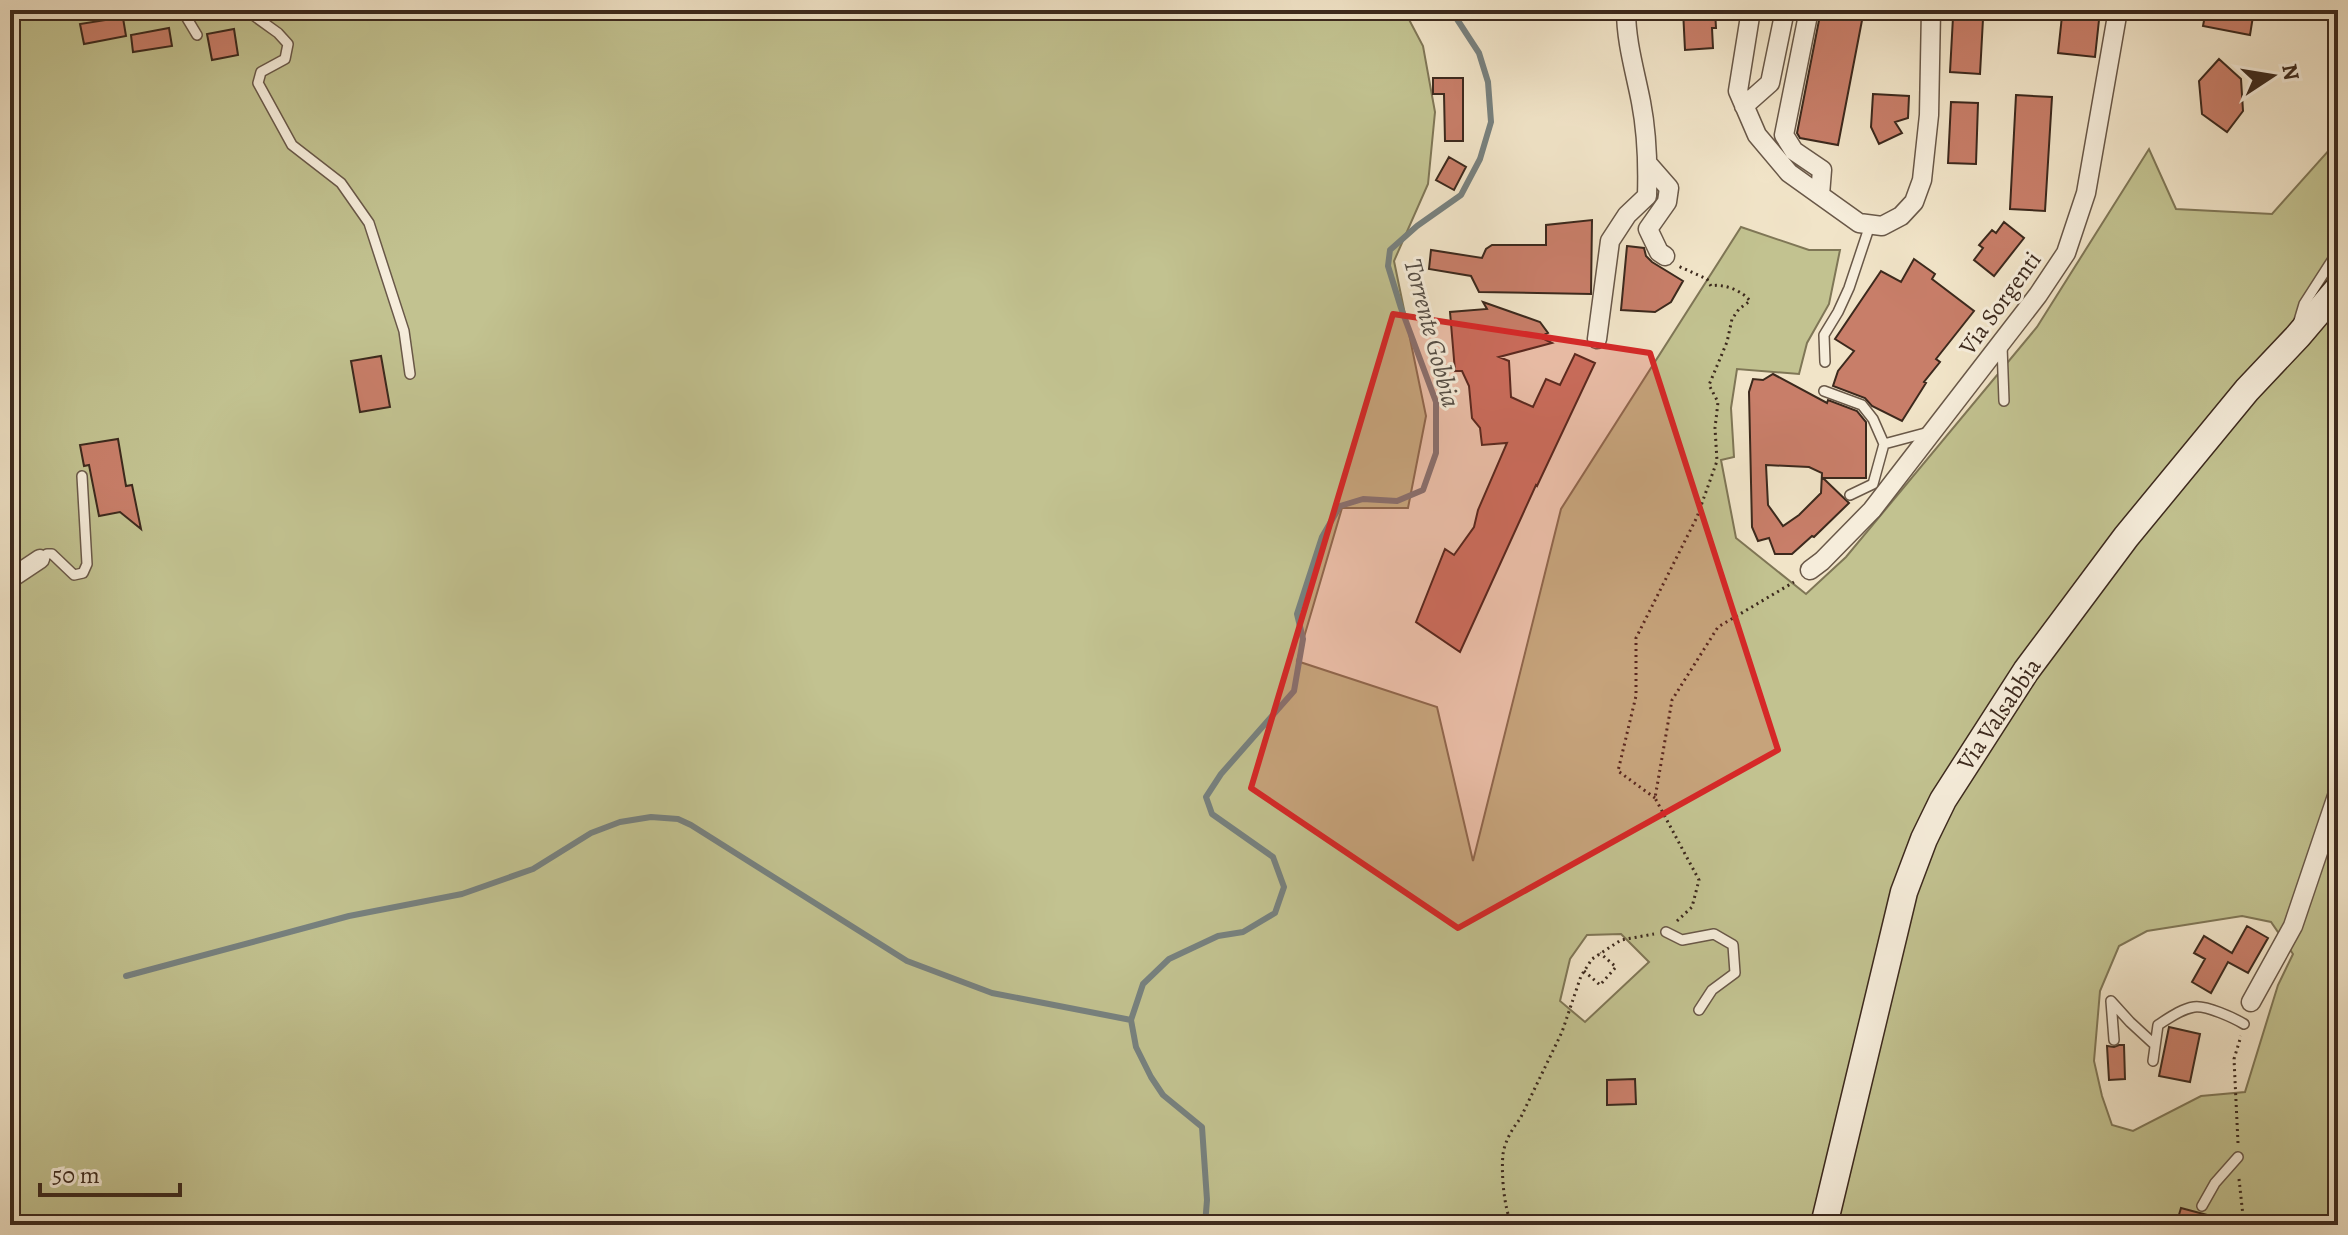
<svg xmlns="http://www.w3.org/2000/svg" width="2348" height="1235" font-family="Alegreya,serif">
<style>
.green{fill:#c2c290;stroke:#7f7656;stroke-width:2;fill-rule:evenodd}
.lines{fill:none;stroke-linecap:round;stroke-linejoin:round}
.stream{stroke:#77817f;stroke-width:6}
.building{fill:#c87e69;stroke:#3c291d;stroke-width:2;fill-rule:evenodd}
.service-casing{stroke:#695848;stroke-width:12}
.minor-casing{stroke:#695848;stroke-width:21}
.secondary-casing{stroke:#3c291d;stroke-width:29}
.path{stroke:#3c291d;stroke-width:3;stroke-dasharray:2 4;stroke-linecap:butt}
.service{stroke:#f6eddb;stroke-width:9}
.minor{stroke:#f6eddb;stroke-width:18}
.secondary{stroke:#f6eddb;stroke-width:26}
.marked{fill:#d62828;fill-opacity:0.2;stroke:#d62828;stroke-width:6;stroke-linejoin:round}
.labels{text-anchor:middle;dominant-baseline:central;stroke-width:6;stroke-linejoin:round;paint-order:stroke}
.street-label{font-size:24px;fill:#3c291d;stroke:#f6eddb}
.water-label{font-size:26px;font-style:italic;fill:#554e46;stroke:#f6eddb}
</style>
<rect width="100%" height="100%" fill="#f1e4c8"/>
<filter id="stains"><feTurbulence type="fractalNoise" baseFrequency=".0025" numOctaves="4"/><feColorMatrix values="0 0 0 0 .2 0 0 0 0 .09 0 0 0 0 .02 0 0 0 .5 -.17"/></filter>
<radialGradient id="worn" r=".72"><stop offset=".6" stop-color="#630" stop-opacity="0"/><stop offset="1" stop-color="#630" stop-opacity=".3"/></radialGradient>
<path class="green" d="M10,10H1404L1423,46L1435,112L1428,184L1394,261L1426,416L1408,508H1342L1297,661L1437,707L1473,861L1561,509L1741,227L1809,250H1840L1829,304L1807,343L1799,374L1737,369L1731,408L1734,457L1721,460L1736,538L1806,594L1846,557L2037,327L2149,149L2176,209L2272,214L2338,140V1225H10ZM2242,916L2271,922L2293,954L2278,985L2245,1092L2201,1096L2133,1131L2112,1125L2102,1096L2094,1061L2100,991L2119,946L2147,931ZM1621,934L1649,962L1585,1022L1560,1001L1570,959L1587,935Z"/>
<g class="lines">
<path class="stream" d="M126,976L349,916L462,894L533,869L591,833L620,822L651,817L678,819L691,825L907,961L992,993L1131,1020
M1205,1225L1207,1200L1202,1127L1163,1095L1151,1077L1136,1047L1131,1020L1143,984L1169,959L1218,936L1243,932L1275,913L1284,887L1273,857L1212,814L1206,797L1221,774L1294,691L1303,639L1297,614L1322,537L1340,506L1363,499L1397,501L1423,490L1436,453V402L1401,308L1388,266L1390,250L1417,226L1461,195L1480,159L1491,122L1488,82L1479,53L1451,10"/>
</g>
<path class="building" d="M1683,10H1715L1716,28H1712L1713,48L1685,50Z
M1821,10H1864L1838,145L1800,138L1797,133Z
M2206,10H2254L2250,35L2203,26Z
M2062,16L2099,20L2095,57L2058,53Z
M1953,17L1983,19L1980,74L1950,72Z
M118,18H123L126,36L84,44L80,24Z
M169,28L172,46L133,52L131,35Z
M234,29L238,55L212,60L207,34Z
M2219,59L2241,79L2243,111L2227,132L2202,114L2199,81Z
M1433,78H1463V141H1445L1444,94H1433Z
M1873,94L1909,96L1908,118L1895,122L1902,133L1879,144L1871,127Z
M2016,95L2052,97L2045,211L2010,209Z
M1951,102L1978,103L1976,164L1948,163Z
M1449,157L1466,167L1454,190L1436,180Z
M1592,220L1591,294L1479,292L1471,276L1429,269L1431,250L1482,258L1486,249L1492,245H1546V225Z
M2004,222L2024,238L1994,276L1974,260L1983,248L1979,245L1992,230L1996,233Z
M1627,246L1644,248L1646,256L1652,262L1683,281L1671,302L1655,312L1621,310Z
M1914,259L1935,274L1932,279L1974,311L1936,359L1940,362L1924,382L1926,383L1902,421L1872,406L1865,398L1833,386L1838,371L1854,351L1835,339L1881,271L1901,282Z
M1483,302L1540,322L1548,333L1540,337L1552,343L1499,357L1509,361L1511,397L1533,407L1546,379L1560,385L1575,354L1595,363L1537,486L1536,485L1460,652L1416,622L1445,549L1454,555L1474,527L1478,510L1507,443L1482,445L1480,428L1472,418L1469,386L1462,371H1455L1450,312L1487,309Z
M381,356L390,407L360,412L351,361Z
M1773,374L1827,403L1828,400L1857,411L1866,422V478H1823L1849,503L1814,537L1812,536L1792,554H1775L1769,538L1758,541L1752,527L1749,392L1753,379L1763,380ZM1766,465L1809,467L1822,473L1821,493L1799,515L1783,526L1768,505Z
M118,439L126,486L132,485L141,529L120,512L99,516L89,465L84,466L80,445Z
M2247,926L2268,938L2248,973L2228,962L2211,993L2192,982L2205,959L2194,953L2204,936L2232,953Z
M2169,1027L2200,1034L2190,1082L2159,1076Z
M2119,1045H2124L2125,1079L2109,1080L2107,1046L2114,1047Z
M1635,1079L1636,1104L1607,1105V1080Z
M2181,1208L2226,1220L2225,1225H2176Z"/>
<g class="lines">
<defs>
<path id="service" d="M182,10L197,35
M246,10L278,33L288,44L285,59L261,72L258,83L292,145L341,183L369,223L404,331L410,374
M121,11L135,10
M2298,324L2304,304L2338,251
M2002,346L2004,401
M1825,362L1824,335L1838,312L1849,288L1870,225
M1824,391L1862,405L1873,419L1884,444
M1850,495L1873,484L1884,444L1929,432
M40,559L47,554H52L74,575L83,573L87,564L82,476
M1666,932L1682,940L1714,934L1733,945L1735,973L1712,990L1699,1010
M2114,1040L2111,1001L2130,1022L2155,1045
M2153,1061L2158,1025C2169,1018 2181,1009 2194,1007C2206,1005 2234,1018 2244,1024
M2202,1206L2215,1183L2238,1157"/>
<path id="minor" d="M1751,10L1738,91L1757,135L1789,173L1859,223L1882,226L1901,216L1914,202L1922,180L1929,115L1931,10
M1809,10L1784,135L1794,151L1822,170L1820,195
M1744,106L1770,83L1785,10
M1648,164L1669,188L1667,202L1648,229L1659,252L1665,256
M1597,339L1610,241L1627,215L1647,196C1648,165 1647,133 1641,102C1635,71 1626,42 1626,10
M1810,570L1822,561L1872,510L2038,295L2066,253L2086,193L2118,10
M10,579L40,559
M2251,1002L2293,926L2338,793"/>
<path id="secondary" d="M1824,1225L1904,892L1924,839L1943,800L2026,671L2126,537L2247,390L2298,336L2338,289"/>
</defs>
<use href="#service" class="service-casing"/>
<use href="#minor" class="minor-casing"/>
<use href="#secondary" class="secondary-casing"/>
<path class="path" d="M1655,798L1618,771L1636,696V638L1697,517L1717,461L1715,428L1718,402L1709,385L1727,342L1732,319L1739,309L1750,301C1743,291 1723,283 1711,286L1707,279L1678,266
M1677,921L1692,907L1699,880L1655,798L1672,700L1718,627L1794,582
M1584,971L1600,985L1616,967L1600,953
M2238,1143L2234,1059L2241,1036
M2239,1179L2244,1225
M1512,1225C1504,1209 1501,1173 1503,1154C1505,1141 1512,1129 1520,1119L1562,1032L1581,976L1592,959L1621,940L1654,934"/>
<use href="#service" class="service"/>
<use href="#minor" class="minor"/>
<use href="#secondary" class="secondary"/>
</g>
<path class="marked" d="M1393,314L1650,353L1778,750L1458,928L1251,788Z"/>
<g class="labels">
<g class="street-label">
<text transform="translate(2000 303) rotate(-54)">Via Sorgenti</text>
<text transform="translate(1999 714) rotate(-56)">Via Valsabbia</text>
</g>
<g class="water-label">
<text transform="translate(1432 333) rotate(75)">Torrente Gobbia</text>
</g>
</g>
<rect width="2348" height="1235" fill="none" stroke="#f1e4c8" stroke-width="40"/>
<rect x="12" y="12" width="2324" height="1211" fill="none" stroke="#3c291d" stroke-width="4"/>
<rect x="20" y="20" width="2308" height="1195" fill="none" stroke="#3c291d" stroke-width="2"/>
<g transform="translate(2272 76) rotate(78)" stroke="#f6eddb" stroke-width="6" paint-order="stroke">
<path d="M0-6L14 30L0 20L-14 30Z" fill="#3c291d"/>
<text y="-12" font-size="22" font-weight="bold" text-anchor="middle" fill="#3c291d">N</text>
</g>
<path d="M40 1183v12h140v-12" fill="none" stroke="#3c291d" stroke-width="4"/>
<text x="52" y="1183" font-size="24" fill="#3c291d" stroke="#f6eddb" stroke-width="6" paint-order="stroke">50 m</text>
<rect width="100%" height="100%" filter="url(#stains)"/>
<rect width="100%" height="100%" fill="url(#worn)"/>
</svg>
